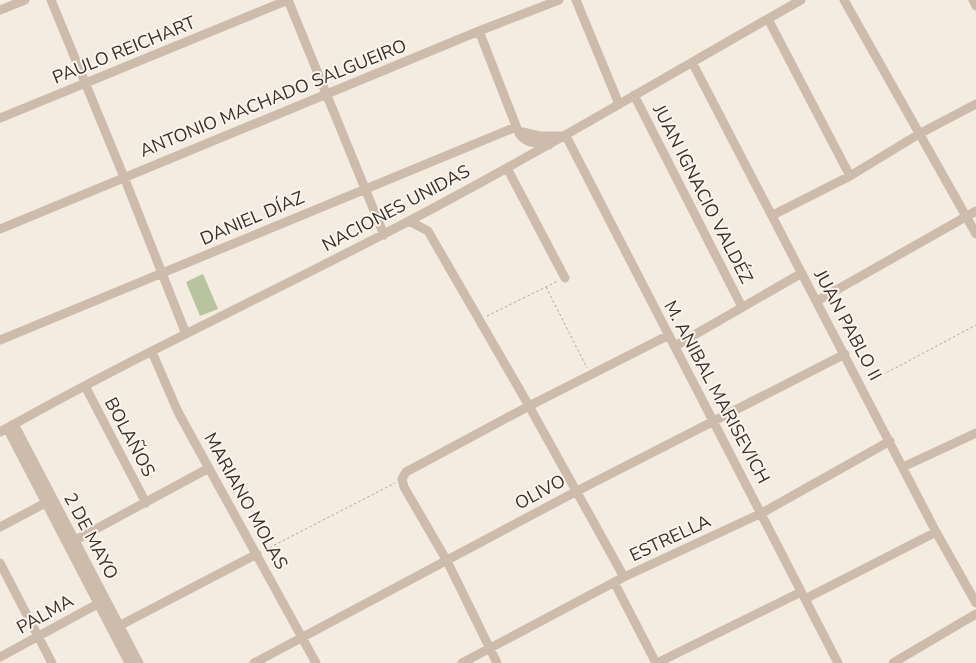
<svg xmlns="http://www.w3.org/2000/svg" width="976" height="663" font-family="'Nunito Sans',sans-serif">
<style>
.green{fill:#b8c4a0}
.lines{fill:none;stroke-linecap:round;stroke-linejoin:round}
.path{stroke:#b9a596;stroke-width:1;stroke-dasharray:2.5 2.5;stroke-linecap:butt}
.minor{stroke:#cdbbac;stroke-width:9}
.labels{text-anchor:middle;dominant-baseline:central;stroke-width:4;stroke-linejoin:round;paint-order:stroke}
.street-label{font-size:18px;fill:#3b302b;stroke:#fbf5ee}
</style>
<rect width="100%" height="100%" fill="#f4ebe1"/>
<path class="green" d="M203,274L218,309L200,316L186,282Z"/>
<g class="lines">
<path class="path" d="M546,287L587,368
M487,316L558,281
M869,382L976,325
M265,550L395,483"/>
<path class="minor" d="M51,0L124,177L186,334
M288,0L384,235
M576,0L619,104
M844,0L976,234
M973,0L976,6
M0,10L25,0
M768,19L850,176
M479,31L518,131L540,136H566L838,663
M692,62L936,532L976,603
M634,95L742,307
M0,118L288,0
M518,131C523,144 537,143 549,145
M507,168L565,278
M773,215L850,176L919,134L976,104
M409,221L428,231L529,406L624,577
M0,229L479,31L559,0
M817,301L976,211
M0,340L516,127
M675,346L802,273
M152,352L178,412L316,663
M85,386L146,503
M14,424L139,663
M7,428L129,663
M0,432C125,361 255,301 382,235C524,162 661,79 801,0
M903,467L976,433
M0,527L51,500
M70,543L209,468
M0,563L52,663
M614,582L656,663
M805,599L936,532
M115,628L257,554
M0,657L103,601
M254,663L577,491L845,354
M462,663L624,577L762,513L890,441
M497,663L447,561L404,487L402,479L406,472L529,406L669,335
M657,663L801,592
M893,663L976,614"/>
</g>
<g class="labels">
<g class="street-label">
<text transform="translate(124 50) rotate(-22)">PAULO REICHART</text>
<text transform="translate(273 98) rotate(-22)">ANTONIO MACHADO SALGUEIRO</text>
<text transform="translate(703 194) rotate(63)">JUAN IGNACIO VALDÉZ</text>
<text transform="translate(396 208) rotate(-28)">NACIONES UNIDAS</text>
<text transform="translate(252 218) rotate(-23)">DANIEL DÍAZ</text>
<text transform="translate(848 325) rotate(62)">JUAN PABLO II</text>
<text transform="translate(717 392) rotate(62)">M. ANIBAL MARISEVICH</text>
<text transform="translate(130 437) rotate(62)">BOLAÑOS</text>
<text transform="translate(540 492) rotate(-28)">OLIVO</text>
<text transform="translate(246 501) rotate(61)">MARIANO MOLAS</text>
<text transform="translate(91 536) rotate(62)">2 DE MAYO</text>
<text transform="translate(670 538) rotate(-25)">ESTRELLA</text>
<text transform="translate(45 614) rotate(-29)">PALMA</text>
</g>
</g>
</svg>
